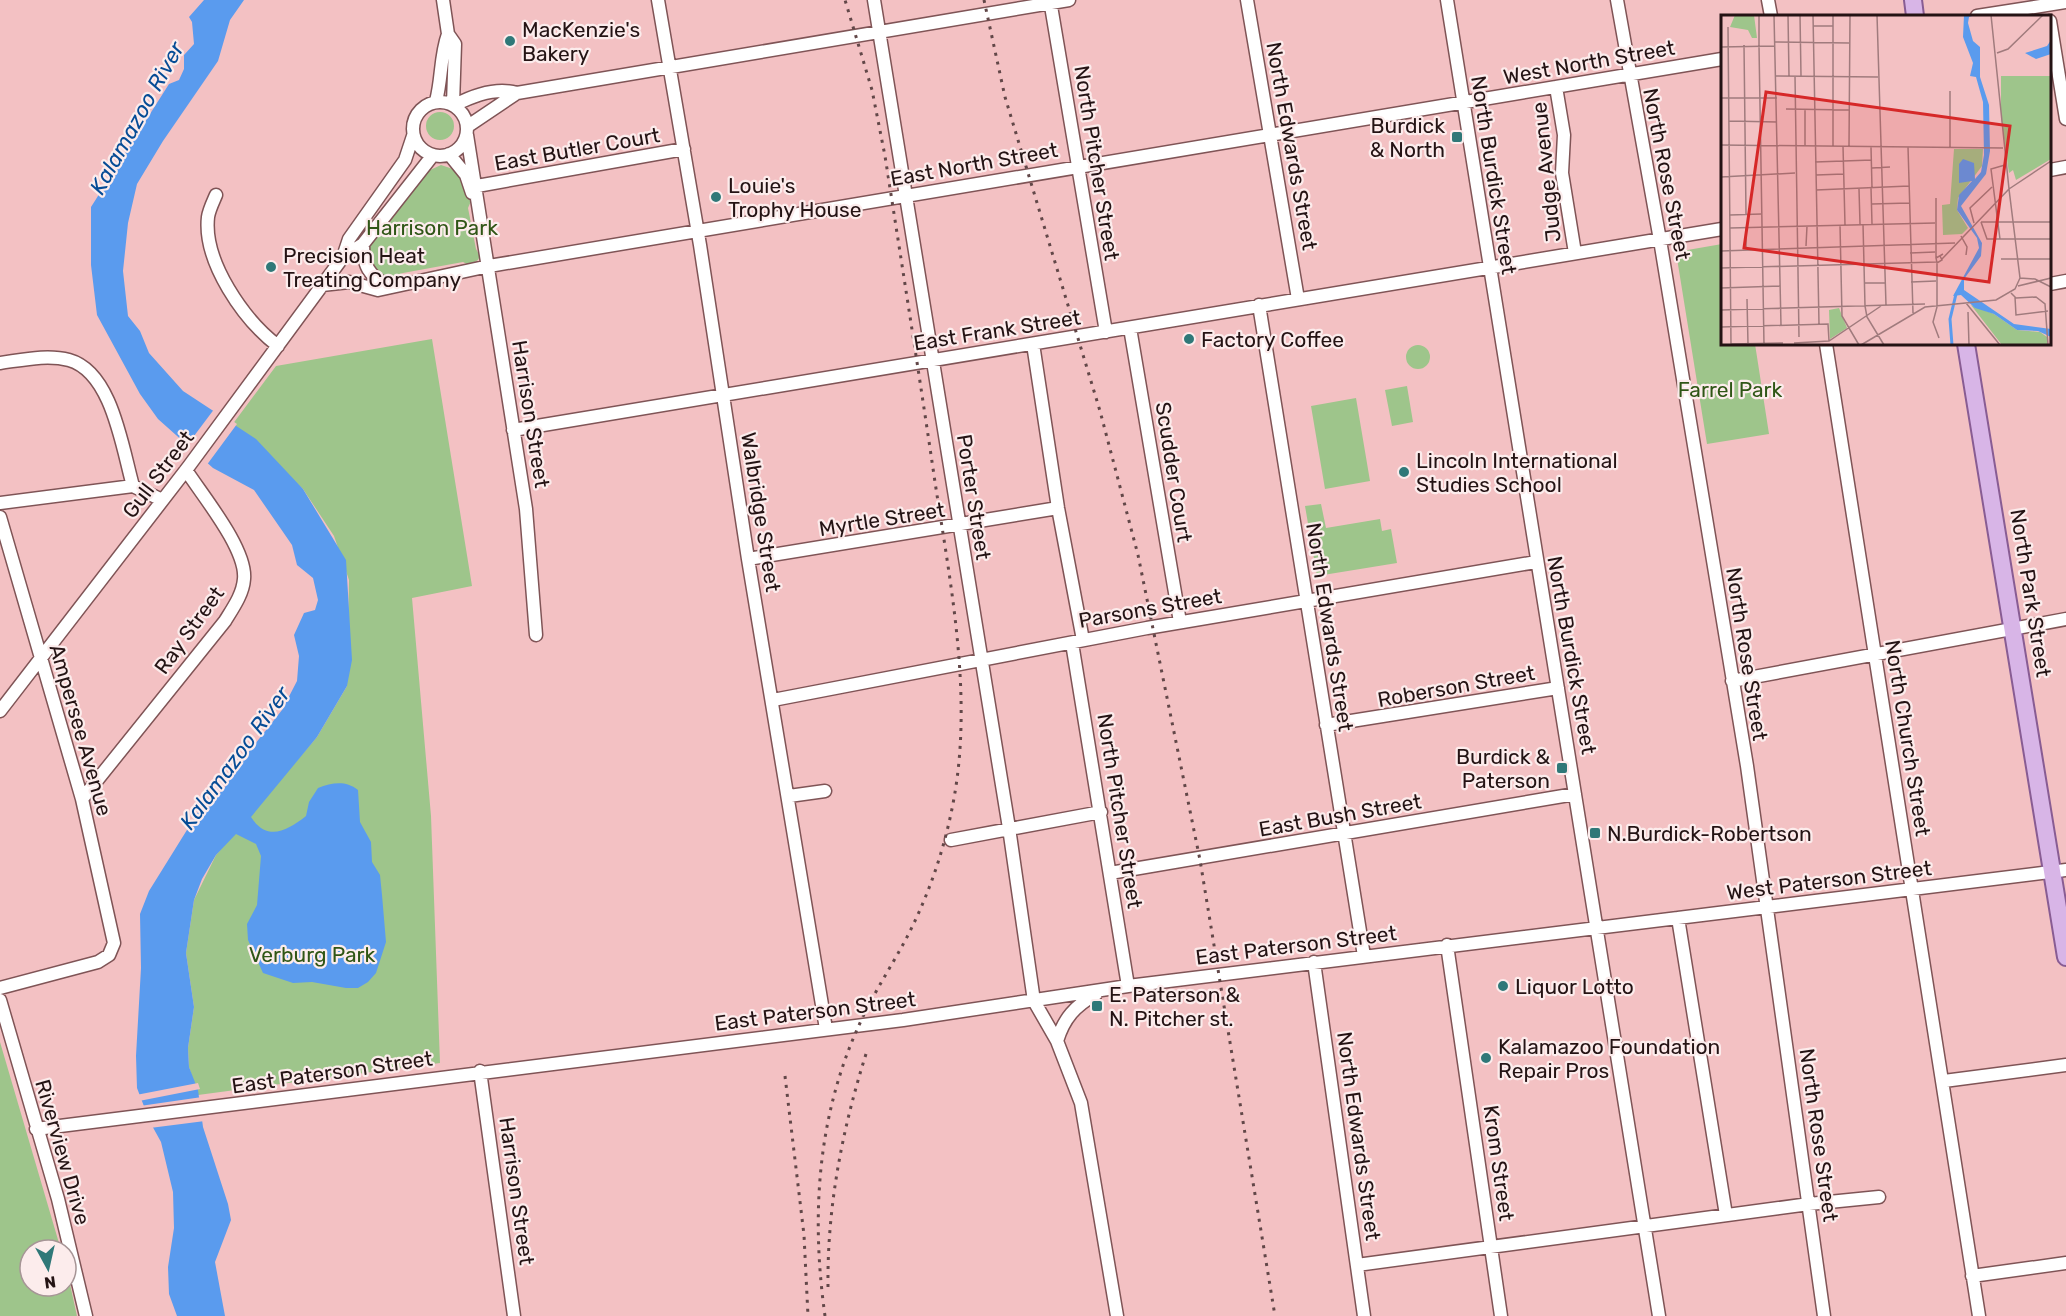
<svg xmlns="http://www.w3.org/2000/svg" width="2066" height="1316" font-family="Rubik,sans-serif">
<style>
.green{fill:#9ec58b}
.water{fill:#5a9bee}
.pier{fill:#f3c1c3}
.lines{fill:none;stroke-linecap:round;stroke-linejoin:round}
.minor-casing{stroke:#7f5456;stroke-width:15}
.major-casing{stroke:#885c93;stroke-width:20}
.minor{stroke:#fff;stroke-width:12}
.major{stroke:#d8b5e7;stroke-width:16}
.rail{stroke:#624748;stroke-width:3;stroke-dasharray:3 6;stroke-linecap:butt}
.poi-dot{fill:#2f7878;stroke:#fcecec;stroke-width:2}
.labels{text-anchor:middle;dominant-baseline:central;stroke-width:4.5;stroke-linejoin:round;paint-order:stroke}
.poi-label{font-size:21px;fill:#241314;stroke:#fcecec;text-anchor:start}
.street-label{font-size:21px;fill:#241314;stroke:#fcecec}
.park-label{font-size:21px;fill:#2f5616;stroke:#fcecec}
.water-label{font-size:22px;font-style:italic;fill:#064c96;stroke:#fcecec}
.inset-river{fill:none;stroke:#5a9bee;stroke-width:3}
.inset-road{fill:none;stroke:#a07b7d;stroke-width:1.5}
.view{fill:#d62828;fill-opacity:0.15;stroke:#d62828;stroke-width:3}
.inset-edge{fill:none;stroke:#241314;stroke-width:3}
</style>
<rect width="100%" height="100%" fill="#f3c1c3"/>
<path class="green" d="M426 126a14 14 0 1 1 28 0a14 14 0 1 1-28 0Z
M441,165L456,170L471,201L468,208L476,249L480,256L478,260L469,265L463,262L403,273L385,279L372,270L368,248L428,171Z
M1722,244V344H1755L1769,434L1707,444L1676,252Z
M432,339L472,586L412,598L431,816L440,1063L198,1095L189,1067L188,1048L194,1007L186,953L194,900L216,855L317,737L347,686L349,580L334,536L303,489L232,425L276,366Z
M1406 357a12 12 0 1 1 24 0a12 12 0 1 1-24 0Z
M1407,386L1413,422L1392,426L1385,390Z
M1356,398L1370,481L1325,489L1311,406Z
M1321,504L1326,528L1380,519L1382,531L1391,529L1397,563L1317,576L1305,506Z
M0,1042L61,1250H30V1286H66V1266L77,1316H0Z"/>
<path class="water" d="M204,0H244L230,20L218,61L163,141L137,184L128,223L123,271L128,316L140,331L149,353L183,391L256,439L303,489L346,560L352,660L347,686L317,737L251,817C267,842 287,831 306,816L309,802L318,788C332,783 345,780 358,790L360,822L371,842L372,862L380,875L382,895L386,942L376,973L368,982L358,988H346L312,982L293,983L263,973L248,940L247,924L257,905L261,856L256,844L236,834L216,855L202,879L194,900L186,953L194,1007L188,1048L189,1067L198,1090L203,1127L228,1204L231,1220L215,1262L225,1316H177L169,1294L168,1267L174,1228L173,1192L161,1142L150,1122L137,1088L136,1056L141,968L140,914L149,891L200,809L224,789L239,764L282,710L297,681L299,656L294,635L304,613L315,610L318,600L313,578L297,565L292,545L254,490L213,468L158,419L140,394L97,315L91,265V207L169,84L179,80L184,69V55L194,44L192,22L189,17Z"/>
<path class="pier" d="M215,408L237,424L206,466L185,448Z
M198,1083L200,1089L139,1101L136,1095Z
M202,1097L205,1121L150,1128L140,1106Z"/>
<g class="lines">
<defs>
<path id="minor" d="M443,0L448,34L455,44L453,104
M658,0L700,245L748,559L826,1029
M874,0L1009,828L1034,1001L1057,1041L1081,1103L1117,1316
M1050,0L1106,332
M1247,0L1298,299
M1447,0L1659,1316
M1617,0L1660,240L1747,766L1824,1316
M1768,0L1771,16
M1977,16L2066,2
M2050,21L2066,119
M1556,87L1564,135L1562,173L1575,253
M436,101C442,79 440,56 448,34
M413 129a27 27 0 1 1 54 0a27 27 0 1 1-54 0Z
M455,105C474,95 496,87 517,93L1069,0
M468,126L517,93
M467,135L526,509L536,635
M449,154L466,175L472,193
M2050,170L2066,167
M477,186L684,149
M216,195C213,202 209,210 208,217C203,262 244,320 278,346
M363,244C363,266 369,275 387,286
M343,257L363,244L433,155
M2050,284L2066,281
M322,285L349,282L378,290L489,266L1722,59
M1259,305L1364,956
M1130,328L1180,622
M1033,344L1058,508L1083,640
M1826,344L1979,1316
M0,363C22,360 47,354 69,360C112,372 122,447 133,486
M513,430L1722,229
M0,503L133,486L162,500
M0,517L82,799L114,943L109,955L98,962L0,988
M748,559L1058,508
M1072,643L1128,986
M1732,681L2066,619
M773,700L1147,628L1536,562
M0,711L189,466L343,257L349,239L405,160L413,136
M1326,725L1558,688
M789,796L825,791
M82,799L225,621C233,608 243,594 244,579C247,549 202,495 186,470
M951,840L1101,812
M1110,873L1575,794
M1678,918L1726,1215
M1447,945L1501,1316
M1314,962L1364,1316
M0,1000L58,1199L86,1316
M1057,1041C1064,1018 1075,1006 1096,994
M480,1071L514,1316
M1944,1081L2066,1065
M36,1129L903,1020L1128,986L2066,870
M1357,1265L1809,1204L1879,1197
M1972,1276L2066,1263"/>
<path id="major" d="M1913,0L1915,16
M1966,344L2066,957"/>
</defs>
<use href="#minor" class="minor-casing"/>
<use href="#major" class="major-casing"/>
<use href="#minor" class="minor"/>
<use href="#major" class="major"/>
<path class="rail" d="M984,0L1005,97L1100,411L1138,555L1200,860L1275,1316
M785,1076L804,1235L808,1316
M828,1287C827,1208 842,1130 866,1054
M825,1316C811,1216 817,1116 860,1023C873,994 891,967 906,939C931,891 948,839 956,786C971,686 950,581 935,482C919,373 902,265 885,156L872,90L845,0"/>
</g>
<g class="poi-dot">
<circle cx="510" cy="41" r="6"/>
<rect x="1451" y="131" width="12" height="12" rx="3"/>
<circle cx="716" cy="197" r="6"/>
<circle cx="271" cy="267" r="6"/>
<circle cx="1189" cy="339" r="6"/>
<circle cx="1404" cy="472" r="6"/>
<rect x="1556" y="762" width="12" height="12" rx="3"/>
<rect x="1589" y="827" width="12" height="12" rx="3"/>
<circle cx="1503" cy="986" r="6"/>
<rect x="1091" y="1000" width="12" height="12" rx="3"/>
<circle cx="1486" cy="1058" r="6"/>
</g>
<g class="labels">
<g class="poi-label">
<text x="522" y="29">MacKenzie's<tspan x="522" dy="24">Bakery</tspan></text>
<text x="1445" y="125" text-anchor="end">Burdick<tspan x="1445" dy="24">&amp; North</tspan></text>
<text x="728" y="185">Louie's<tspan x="728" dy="24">Trophy House</tspan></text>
<text x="283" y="255">Precision Heat<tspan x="283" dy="24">Treating Company</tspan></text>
<text x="1201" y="339">Factory Coffee</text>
<text x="1416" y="460">Lincoln International<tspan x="1416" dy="24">Studies School</tspan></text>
<text x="1550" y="756" text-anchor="end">Burdick &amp;<tspan x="1550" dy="24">Paterson</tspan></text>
<text x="1607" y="833">N.Burdick-Robertson</text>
<text x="1515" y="986">Liquor Lotto</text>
<text x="1109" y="994">E. Paterson &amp;<tspan x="1109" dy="24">N. Pitcher st.</tspan></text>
<text x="1498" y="1046">Kalamazoo Foundation<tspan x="1498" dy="24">Repair Pros</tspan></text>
</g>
<g class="street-label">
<text transform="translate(1589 62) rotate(-10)">West North Street</text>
<text transform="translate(1292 146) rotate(80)">North Edwards Street</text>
<text transform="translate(577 149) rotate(-10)">East Butler Court</text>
<text transform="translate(1097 163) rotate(81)">North Pitcher Street</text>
<text transform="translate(974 164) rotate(-10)">East North Street</text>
<text transform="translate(1546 172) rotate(-96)">Judge Avenue</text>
<text transform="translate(1667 174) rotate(79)">North Rose Street</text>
<text transform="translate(1494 175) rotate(81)">North Burdick Street</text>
<text transform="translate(997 330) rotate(-9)">East Frank Street</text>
<text transform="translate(531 414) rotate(81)">Harrison Street</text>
<text transform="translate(1174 472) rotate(81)">Scudder Court</text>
<text transform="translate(158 474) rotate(-53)">Gull Street</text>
<text transform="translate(974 497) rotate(81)">Porter Street</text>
<text transform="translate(761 512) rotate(81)">Walbridge Street</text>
<text transform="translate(882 519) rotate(-9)">Myrtle Street</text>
<text transform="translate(2031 593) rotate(81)">North Park Street</text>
<text transform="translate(1150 608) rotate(-10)">Parsons Street</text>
<text transform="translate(1330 627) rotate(81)">North Edwards Street</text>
<text transform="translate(189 630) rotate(-54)">Ray Street</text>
<text transform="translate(1747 654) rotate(81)">North Rose Street</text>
<text transform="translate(1572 655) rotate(80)">North Burdick Street</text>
<text transform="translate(1456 686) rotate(-10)">Roberson Street</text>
<text transform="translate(81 730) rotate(74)">Ampersee Avenue</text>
<text transform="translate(1908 738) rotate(81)">North Church Street</text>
<text transform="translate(1120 811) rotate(81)">North Pitcher Street</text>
<text transform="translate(1340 815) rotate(-10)">East Bush Street</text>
<text transform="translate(1829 880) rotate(-7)">West Paterson Street</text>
<text transform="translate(1296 945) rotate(-7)">East Paterson Street</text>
<text transform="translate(815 1011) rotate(-7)">East Paterson Street</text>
<text transform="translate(332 1072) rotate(-8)">East Paterson Street</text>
<text transform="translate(1819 1135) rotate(82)">North Rose Street</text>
<text transform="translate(1359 1136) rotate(82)">North Edwards Street</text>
<text transform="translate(63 1152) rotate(74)">Riverview Drive</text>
<text transform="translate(1499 1163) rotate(82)">Krom Street</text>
<text transform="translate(517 1191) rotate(82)">Harrison Street</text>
</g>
<g class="park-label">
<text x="432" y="227">Harrison Park</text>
<text x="1730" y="389">Farrel Park</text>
<text x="312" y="954">Verburg Park</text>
</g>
<g class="water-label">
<text transform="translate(137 118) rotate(-61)">Kalamazoo River</text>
<text transform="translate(235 758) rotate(-54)">Kalamazoo River</text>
</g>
</g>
<g transform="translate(1721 15)">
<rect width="330" height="330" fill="#f3c1c3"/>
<path d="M14,0H33L36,23H31L27,15L9,12ZM280,61H330V144L295,165L292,155L288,158L280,102ZM233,134H262L261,151L237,183L236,195L247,213L241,219L222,220L221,190L229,189ZM250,290L273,299L296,315L319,317L326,322V330H281ZM118,293L126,313L109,324L108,295Z" fill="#9ec58b"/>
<path d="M243,0H254L248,2L247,8L252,26L259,32V62L268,90L269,136L265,159L240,191L261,228L260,241L243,264V275L293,309L330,314V322L317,316L296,315L273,299L254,293L240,280L232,281L258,233L256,223L236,195L238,180L251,166L238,168V149L242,144L253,148L254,164L260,157L263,140L262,87L255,62L249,61L252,48L242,22ZM330,25V39L315,44L304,38L326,31Z" fill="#5a9bee"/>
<path class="inset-river" d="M231,330L229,304L235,279"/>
<path class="inset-road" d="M53,0L60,310M67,0L68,61M79,0L80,61M92,0L98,309M156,0L165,290M92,11H112M7,12L10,330M54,27L128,28M23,30L25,199M38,31L43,330M38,31V0M0,32L54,31M276,38L287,34L322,0M54,61L157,62M74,61L78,322M0,83H56M65,94L128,95M84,95V131M8,106L56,107M0,130L282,133M112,131V0M122,131L124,210M128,131L129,0M150,132L151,173M187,132L192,298M229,132V76M94,147L151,145M151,153L169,152M95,160L123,159M0,162L74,158M150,173L151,209M138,174L139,209M95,175L188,171M151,189L188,188M9,200L40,199M260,207L266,224H330M260,207H330M253,208L249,193L271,172M142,209L144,291M119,210L121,301L138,330M9,213L214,208M25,213V232M240,221L246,232L245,240M279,224L270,154L284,150M85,231L86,211M0,236L234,228M189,238L214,237M219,241L221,245L216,248L215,243L222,239M215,243V183M221,244L288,174L270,0M280,244H330M216,247V292L212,307L218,323M0,253L215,247M299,263L314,264L330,272M190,267L215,266M144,268H164M297,271L330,263M0,273L59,271M290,278L295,283L315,282L324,289L327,330M294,282L295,300L327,296M26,284L27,329M245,288L279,330M144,291L146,302L163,330M0,295L204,289M247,297L248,330M0,312L107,309L108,326M73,328L108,326L160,291M10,329L62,328M140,330L204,292L275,285L294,274L299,263L288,174L330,146"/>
<path class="view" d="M45,77L289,111L268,267L23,233Z"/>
<rect width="330" height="330" class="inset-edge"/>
</g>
<g transform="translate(48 1268) rotate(172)"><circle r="28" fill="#fcecec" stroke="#a69596" stroke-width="1.5"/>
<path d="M0-4.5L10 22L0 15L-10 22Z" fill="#2f7878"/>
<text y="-9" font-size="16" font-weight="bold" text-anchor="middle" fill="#241314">N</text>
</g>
</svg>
